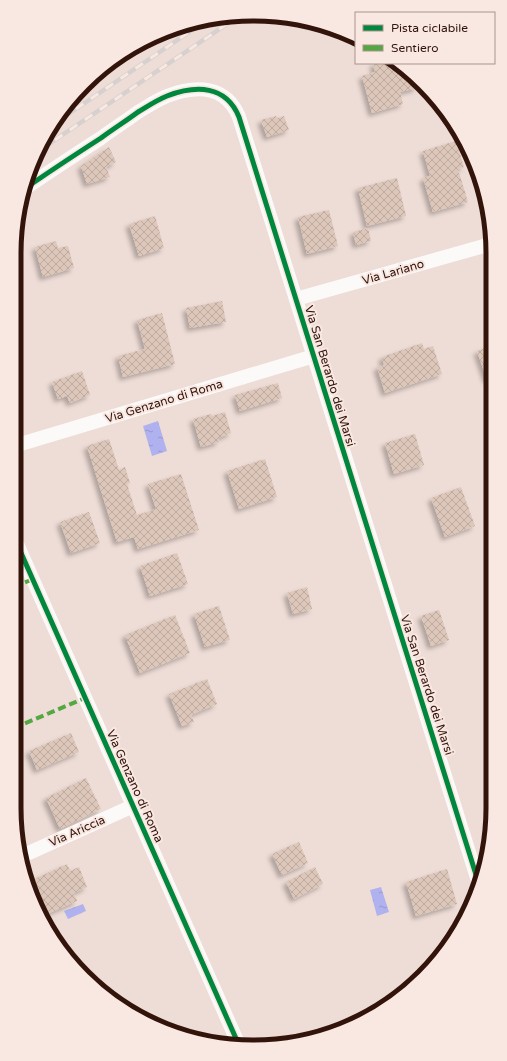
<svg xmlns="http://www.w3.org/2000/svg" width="507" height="1061" font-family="'Varela Round',sans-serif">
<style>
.water{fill:url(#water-ripples)}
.building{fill:url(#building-cross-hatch);filter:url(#shadow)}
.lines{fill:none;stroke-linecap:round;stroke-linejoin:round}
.street{stroke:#fcfaf9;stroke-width:14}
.rail-casing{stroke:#d6d0ce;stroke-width:4.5}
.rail{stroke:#f9e8e2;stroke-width:3;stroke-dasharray:9;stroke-linecap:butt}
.quiet{stroke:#54a841;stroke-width:4;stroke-dasharray:8 4;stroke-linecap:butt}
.cycleway-casing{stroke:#f9e8e2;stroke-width:8}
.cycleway{stroke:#00873e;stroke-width:5}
.labels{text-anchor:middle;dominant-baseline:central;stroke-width:4;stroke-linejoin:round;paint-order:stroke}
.street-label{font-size:12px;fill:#32140b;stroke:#f9e8e2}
.rim{fill:none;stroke:#32140b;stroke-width:5}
</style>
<defs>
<pattern id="water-ripples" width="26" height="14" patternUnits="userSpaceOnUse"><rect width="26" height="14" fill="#b0b2ef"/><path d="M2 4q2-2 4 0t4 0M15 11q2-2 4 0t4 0" fill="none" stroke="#9898cc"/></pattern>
<pattern id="building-cross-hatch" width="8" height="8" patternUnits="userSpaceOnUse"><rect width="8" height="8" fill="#ddc7ba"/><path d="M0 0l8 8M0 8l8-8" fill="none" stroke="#beaa9f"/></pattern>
<filter id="shadow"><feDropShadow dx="-3.5" dy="3.5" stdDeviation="2" flood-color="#0004"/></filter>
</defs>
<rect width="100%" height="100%" fill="#eedcd6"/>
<path class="water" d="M158,421L167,451L152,456L143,426Z
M381,887L389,912L377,916L370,890Z
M83,904L86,911L68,919L64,911Z"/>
<path class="building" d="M373,63H398L415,79L417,88L400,92L403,104L372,113L362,76L375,72Z
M276,116L277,118L284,116L289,130L267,137L261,120Z
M456,141L464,167L458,169L468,202L433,212L423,178L430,176L423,151Z
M109,147L116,162L106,167L110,177L87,184L81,166Z
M397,178L406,216L367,226L358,188Z
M329,210L338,246L307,254L298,217Z
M155,216L164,248L139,256L129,224Z
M368,228L371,241L356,245L353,232Z
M56,241L58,248L68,246L74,268L43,277L35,247Z
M222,301L226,322L190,328L186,308Z
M162,313L175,364L123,377L118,356L145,349L137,320Z
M422,343L424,349L433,346L442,374L385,393L377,367L384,365L382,357Z
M491,346V379L487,380L477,351Z
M82,371L90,395L70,403L67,396L58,399L52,382Z
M278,383L282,398L240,411L235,395Z
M225,412L231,433L218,438L219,442L201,447L193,419L211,414L212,416Z
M415,434L424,465L394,474L385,443Z
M109,439L119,470L125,467L130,483L127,484L137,515L156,509L148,484L181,474L199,530L138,549L134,537L117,542L87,446Z
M265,459L277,497L239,509L227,471Z
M461,487L475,526L445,537L431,498Z
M89,512L100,543L71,553L60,522Z
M177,553L188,584L150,596L140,566Z
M307,587L312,609L293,614L287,593Z
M219,606L230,640L205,647L194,614Z
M439,610L449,640L431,646L421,616Z
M175,615L190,653L140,673L125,635Z
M207,679L217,704L191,715L194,722L182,726L169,694Z
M71,733L79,752L37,770L29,751Z
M86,778L101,809L60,829L46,798Z
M299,842L308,863L282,875L272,854Z
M67,864L70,871L79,867L87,887L74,893L77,901L45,915L30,881Z
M315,867L323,884L294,899L286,882Z
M447,869L457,904L416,916L406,882Z"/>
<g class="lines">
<path class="street" d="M27,187C52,170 76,154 101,138C113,129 126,121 138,112C148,106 157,100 167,96C196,85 226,85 239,117L393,610L478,881
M296,299L491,244
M14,446L314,356
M14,537L238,1043
M22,856L133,806"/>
<defs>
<path id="rail" d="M61,119L201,24
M40,150L236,18"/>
</defs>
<use href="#rail" class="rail-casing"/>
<use href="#rail" class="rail"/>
<path class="quiet" d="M14,587L33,579
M14,728L85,698"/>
<defs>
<path id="cycleway" d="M27,187C52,170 76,154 101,138C113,129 126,121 138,112C148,106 157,100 167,96C196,85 226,85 239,117L393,610L478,881
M14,537L238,1043"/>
</defs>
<use href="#cycleway" class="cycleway-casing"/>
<use href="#cycleway" class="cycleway"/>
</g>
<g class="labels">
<g class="street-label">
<text transform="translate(393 272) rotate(-16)">Via Lariano</text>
<text transform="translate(330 376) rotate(73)">Via San Berardo dei Marsi</text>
<text transform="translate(164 401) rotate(-17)">Via Genzano di Roma</text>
<text transform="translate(427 685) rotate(72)">Via San Berardo dei Marsi</text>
<text transform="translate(135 786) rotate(66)">Via Genzano di Roma</text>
<text transform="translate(77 831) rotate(-24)">Via Ariccia</text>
</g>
</g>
<path d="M0 0H507V1061H0ZM253 21H254A232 232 0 0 1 486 253V808A232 232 0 0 1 254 1040H253A232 232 0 0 1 21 808V253A232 232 0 0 1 253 21Z" fill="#f9e8e2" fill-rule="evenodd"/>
<path class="rim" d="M253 21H254A232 232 0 0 1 486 253V808A232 232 0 0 1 254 1040H253A232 232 0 0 1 21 808V253A232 232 0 0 1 253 21Z"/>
<rect x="355" y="12" width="140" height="52" fill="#f9e8e2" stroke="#a9938c"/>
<rect x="363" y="25" width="20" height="6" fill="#00873e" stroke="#a9938c"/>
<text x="391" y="32" font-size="12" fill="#32140b">Pista ciclabile</text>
<rect x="363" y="45" width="20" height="6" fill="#54a841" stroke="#a9938c"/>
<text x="391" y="52" font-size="12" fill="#32140b">Sentiero</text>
</svg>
